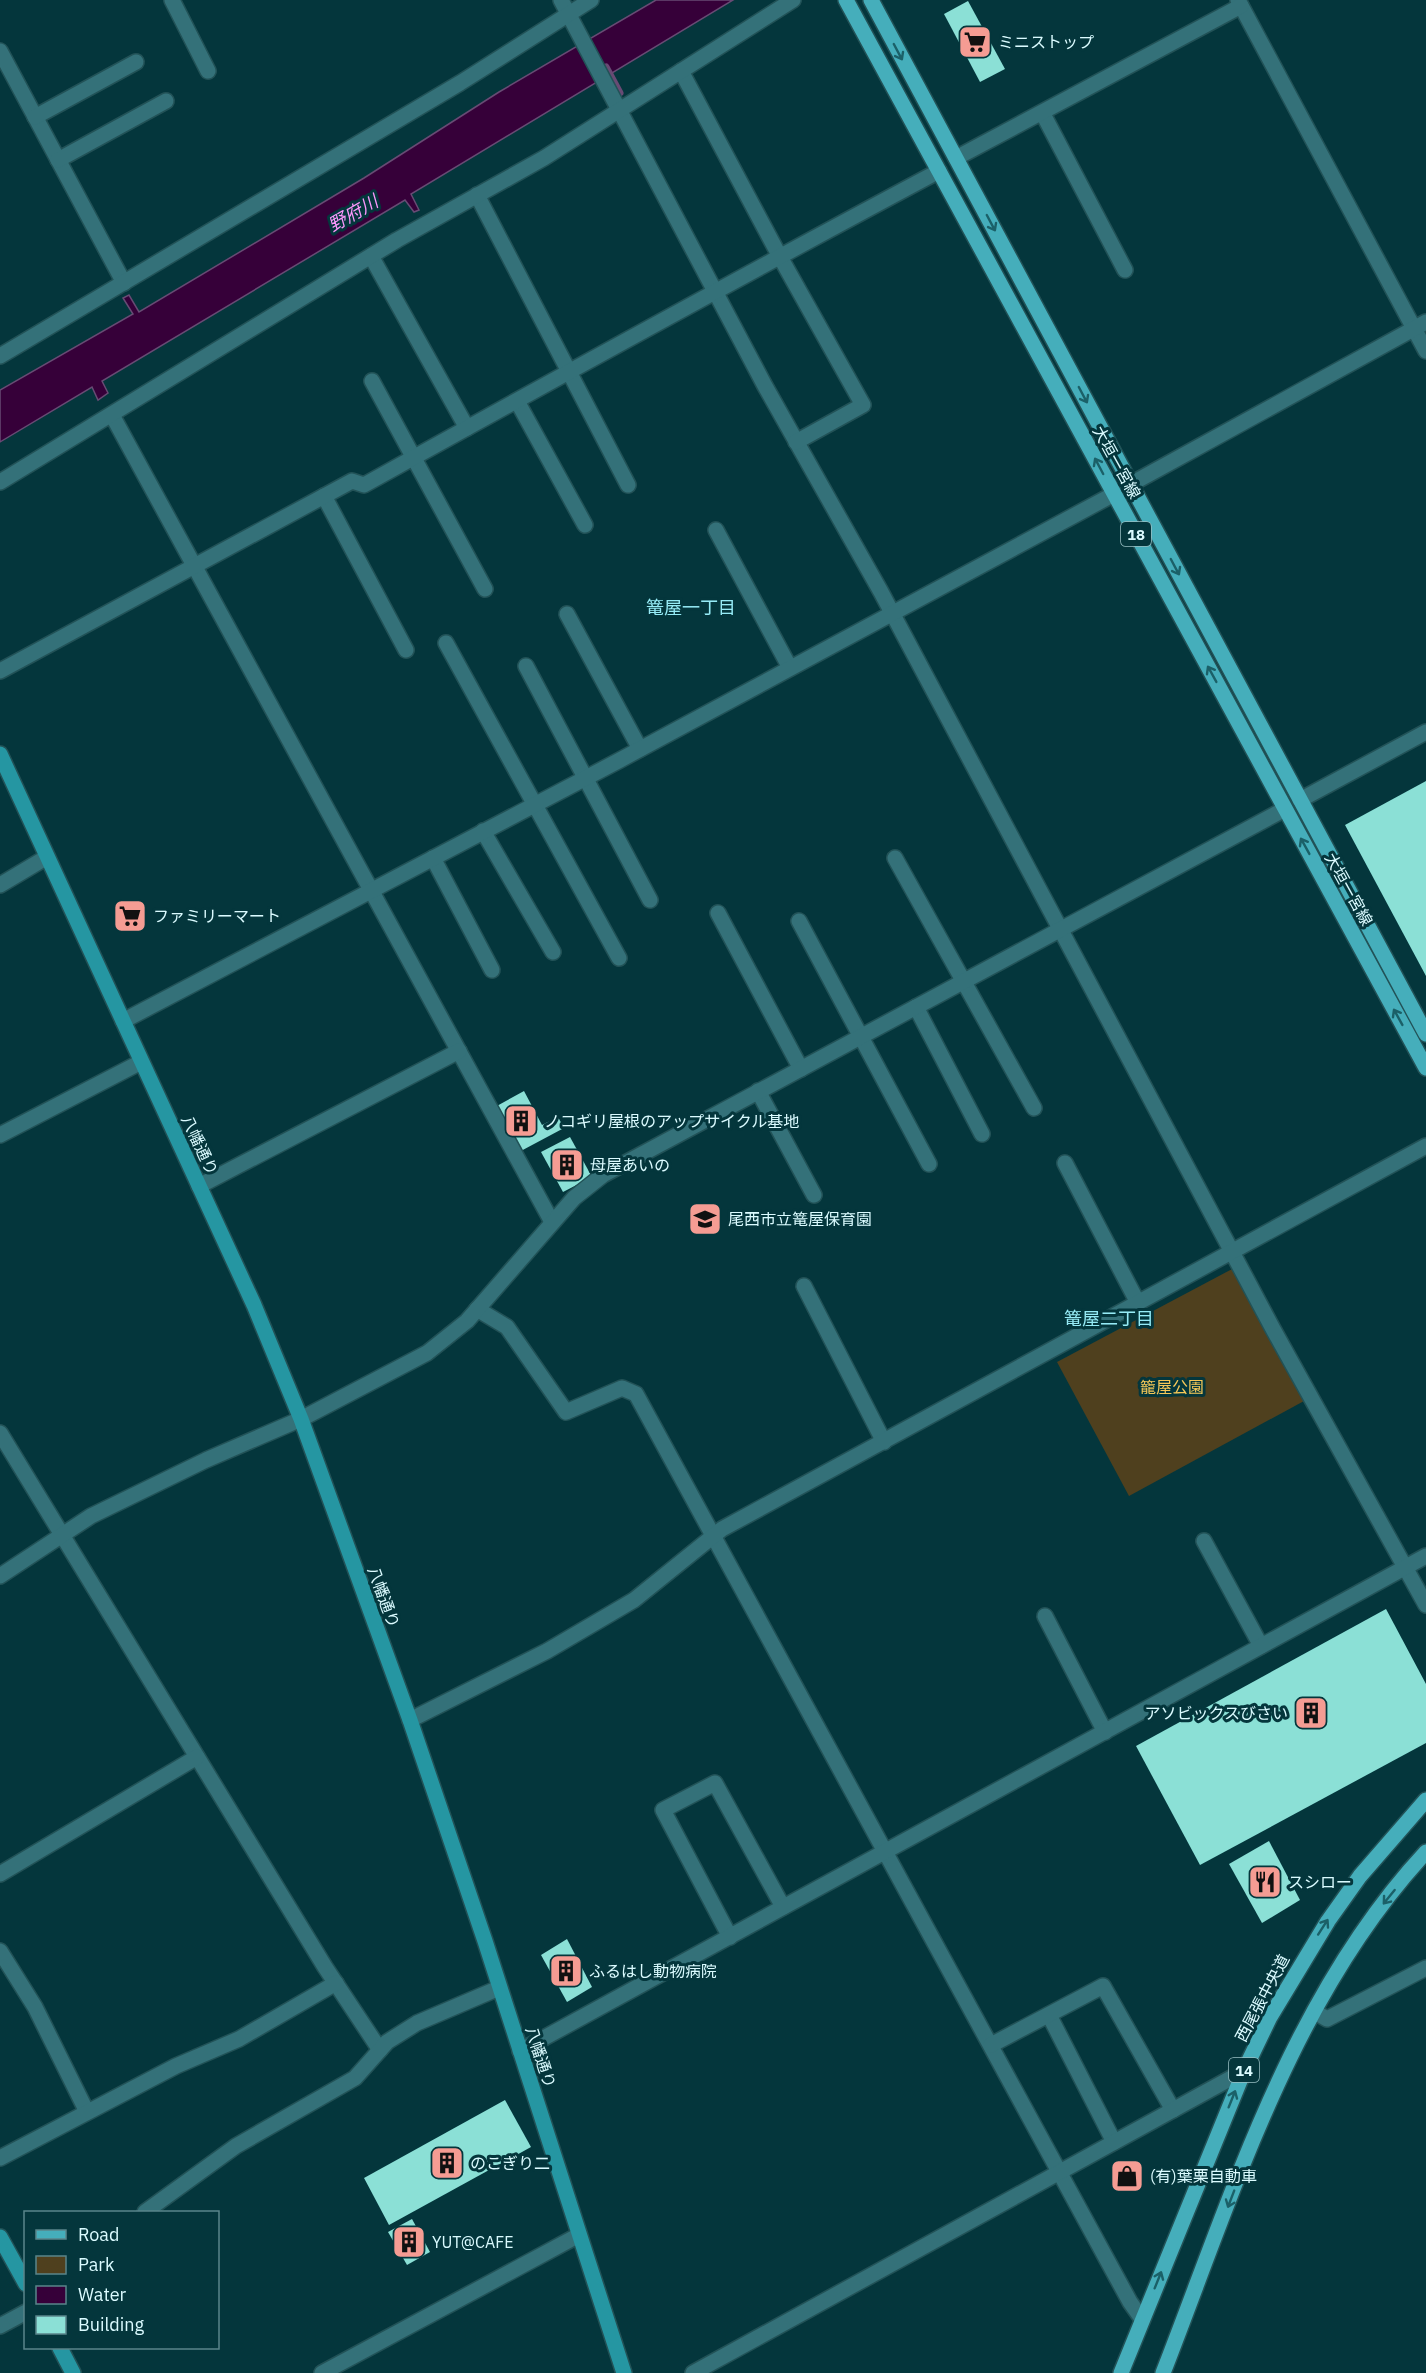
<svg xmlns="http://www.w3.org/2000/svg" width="1426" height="2373" viewBox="0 0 1426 2373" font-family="'IBM Plex Sans','Noto Sans JP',sans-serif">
  <rect width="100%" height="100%" fill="#04363c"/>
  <!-- green -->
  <path fill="#4f401e" d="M1234,1268L1304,1401L1129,1496L1057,1362Z"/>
  <!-- water -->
  <path fill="#360039" stroke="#684b74" stroke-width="1.5" d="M656,0H733L411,194L419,210L414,212L405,200L102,381L108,393L98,400L92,387L0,442V390L133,314L123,298L129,295L139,312L364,178L499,92Z"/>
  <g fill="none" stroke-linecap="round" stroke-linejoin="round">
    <!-- stream -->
    <path stroke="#684b74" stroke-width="7" d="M606,67L620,93"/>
  </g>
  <!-- building -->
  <g fill="#8be0d6">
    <path d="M968,1L1005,69L980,82L944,14Z"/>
    <path d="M1426,781V976L1345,825Z"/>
    <path d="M524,1091L542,1125L558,1117L564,1128L519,1152L495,1107Z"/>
    <path d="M570,1137L592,1177L563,1192L541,1152Z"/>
    <path d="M1386,1609L1426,1684V1743L1200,1865L1136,1746Z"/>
    <path d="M1269,1841L1300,1900L1262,1923L1229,1864Z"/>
    <path d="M567,1939L592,1987L567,2002L541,1955Z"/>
    <path d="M505,2100L531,2147L389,2225L364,2178Z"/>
    <path d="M412,2219L430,2252L407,2265L388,2232Z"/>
  </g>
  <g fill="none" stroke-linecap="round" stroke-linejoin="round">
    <!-- street casing -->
    <g stroke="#225257" stroke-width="18">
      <g id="street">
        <path d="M172,0L208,71"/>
        <path d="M561,0L765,386L881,592L1273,1329L1426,1605"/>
        <path d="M1238,0L1426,351"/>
        <path d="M0,51L124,283"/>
        <path d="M681,71L779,255L863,405L796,442"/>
        <path d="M1043,114L1125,270"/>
        <path d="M35,117L136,62"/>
        <path d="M956,158L1241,6"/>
        <path d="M58,160L166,101"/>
        <path d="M477,195L628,485"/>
        <path d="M371,256L467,428"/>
        <path d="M0,356L460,83L591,0"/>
        <path d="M372,381L485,589"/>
        <path d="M517,401L585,525"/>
        <path d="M112,415L552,1222"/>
        <path d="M0,482L397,240L544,158L793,0"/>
        <path d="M1131,484L1426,322"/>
        <path d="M324,496L406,650"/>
        <path d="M716,530L790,668"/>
        <path d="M567,614L640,749"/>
        <path d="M446,643L619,958"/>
        <path d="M526,666L650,900"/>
        <path d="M0,671L352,481L364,485C555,379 746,274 939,171"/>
        <path d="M1300,800L1426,732"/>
        <path d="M483,831L553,952"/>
        <path d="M433,858L492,970"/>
        <path d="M895,858L1034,1108"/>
        <path d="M0,885L47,857"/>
        <path d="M718,913L801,1069"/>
        <path d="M799,921L929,1164"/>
        <path d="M916,1007L982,1134"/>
        <path d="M123,1021L620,760L1114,494"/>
        <path d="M758,1091L814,1195"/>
        <path d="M0,1135L141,1062"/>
        <path d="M1065,1163L1138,1303"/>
        <path d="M199,1186L459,1051"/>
        <path d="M804,1286L884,1442"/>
        <path d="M477,1309L507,1327L566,1412L622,1388L636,1394L1130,2302L1142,2319"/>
        <path d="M0,1433L325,1967L380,2050"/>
        <path d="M1204,1541L1261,1646"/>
        <path d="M0,1576L91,1516L206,1460L301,1419L427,1353L467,1321L574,1198L603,1175L1285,809"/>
        <path d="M1045,1616L1105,1732"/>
        <path d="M410,1720L547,1651L634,1600L722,1529L1426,1146"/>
        <path d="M0,1874L197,1757"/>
        <path d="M730,1937L663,1810L715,1783L783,1907"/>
        <path d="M0,1951L35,2007L87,2112"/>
        <path d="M1315,2012L1327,2019L1426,1968"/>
        <path d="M1049,2015L1114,2142"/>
        <path d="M991,2045L1103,1986L1173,2110"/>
        <path d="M520,2051L1426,1556"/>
        <path d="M0,2158L176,2066L239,2039L336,1983"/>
        <path d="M145,2212L236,2146L355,2078L387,2042L417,2023L499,1988"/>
        <path d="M0,2326L26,2312"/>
        <path d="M322,2373L579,2235"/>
        <path d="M693,2373L1244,2071"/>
      </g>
    </g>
    <!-- secondary casing -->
    <g stroke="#225257" stroke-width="18">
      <g id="secondary">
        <path d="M0,754L254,1305L301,1419L410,1720L485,1941L624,2373"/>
        <path d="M0,2237L26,2284"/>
        <path d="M60,2348L73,2373"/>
      </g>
    </g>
    <!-- primary casing -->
    <g stroke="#225257" stroke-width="18">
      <g id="primary">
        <path d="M846,0L1426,1068"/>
        <path d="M871,0L1426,1034"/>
        <path d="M1121,2373L1244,2071L1270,2017L1328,1921L1360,1876L1426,1800"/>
        <path d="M1163,2373C1233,2194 1292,1996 1426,1852"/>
      </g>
    </g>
    <!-- street -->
    <use href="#street" stroke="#347179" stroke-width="15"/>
    <!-- secondary -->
    <use href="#secondary" stroke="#2596a2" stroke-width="15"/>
    <!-- primary -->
    <use href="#primary" stroke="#45aebb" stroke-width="15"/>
  </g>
  <!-- one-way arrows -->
  <defs><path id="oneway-shaft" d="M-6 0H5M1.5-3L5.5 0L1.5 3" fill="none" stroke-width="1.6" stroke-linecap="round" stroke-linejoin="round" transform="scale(1.5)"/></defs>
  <g stroke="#1b6068">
    <use href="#oneway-shaft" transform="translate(898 52) rotate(62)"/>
    <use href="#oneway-shaft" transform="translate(991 223) rotate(62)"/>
    <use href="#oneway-shaft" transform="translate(1083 395) rotate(62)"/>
    <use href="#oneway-shaft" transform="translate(1099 466) rotate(-118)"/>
    <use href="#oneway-shaft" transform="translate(1175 567) rotate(62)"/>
    <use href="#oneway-shaft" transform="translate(1212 674) rotate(-119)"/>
    <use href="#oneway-shaft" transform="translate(1305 846) rotate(-119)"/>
    <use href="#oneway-shaft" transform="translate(1398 1017) rotate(-119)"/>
    <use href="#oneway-shaft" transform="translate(1389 1897) rotate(129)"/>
    <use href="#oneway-shaft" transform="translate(1323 1927) rotate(-57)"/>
    <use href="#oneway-shaft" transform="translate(1232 2099) rotate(-68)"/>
    <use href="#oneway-shaft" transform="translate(1231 2199) rotate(111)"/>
    <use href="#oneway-shaft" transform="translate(1158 2280) rotate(-68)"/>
  </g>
  <!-- icons -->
  <defs>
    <g id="supermarket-square" transform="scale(1.725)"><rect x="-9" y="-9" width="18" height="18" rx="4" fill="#f59c93" stroke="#04363c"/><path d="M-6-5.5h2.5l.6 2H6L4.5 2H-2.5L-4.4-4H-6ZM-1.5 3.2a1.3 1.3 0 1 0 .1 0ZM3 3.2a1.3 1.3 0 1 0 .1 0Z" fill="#111"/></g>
    <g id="building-square" transform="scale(1.725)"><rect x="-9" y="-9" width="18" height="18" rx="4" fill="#f59c93" stroke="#04363c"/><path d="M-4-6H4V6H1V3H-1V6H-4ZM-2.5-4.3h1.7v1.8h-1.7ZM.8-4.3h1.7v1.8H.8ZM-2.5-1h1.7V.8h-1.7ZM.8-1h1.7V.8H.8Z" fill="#111"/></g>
    <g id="school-square" transform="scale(1.725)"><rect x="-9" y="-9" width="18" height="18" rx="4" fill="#f59c93" stroke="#04363c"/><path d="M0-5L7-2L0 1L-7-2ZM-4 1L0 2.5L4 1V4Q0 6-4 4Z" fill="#111"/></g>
    <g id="restaurant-square" transform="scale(1.725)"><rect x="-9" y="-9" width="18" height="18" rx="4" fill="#f59c93" stroke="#04363c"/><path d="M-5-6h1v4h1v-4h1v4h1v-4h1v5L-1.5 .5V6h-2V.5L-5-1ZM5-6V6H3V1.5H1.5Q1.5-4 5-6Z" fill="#111"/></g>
    <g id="shop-square" transform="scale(1.725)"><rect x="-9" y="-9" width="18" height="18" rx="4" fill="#f59c93" stroke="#04363c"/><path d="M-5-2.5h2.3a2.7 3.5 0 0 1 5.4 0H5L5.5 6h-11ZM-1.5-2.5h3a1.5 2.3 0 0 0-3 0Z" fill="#111"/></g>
  </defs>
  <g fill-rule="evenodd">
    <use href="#supermarket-square" x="975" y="42"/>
    <use href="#supermarket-square" x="130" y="916"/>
    <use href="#building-square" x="521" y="1121"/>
    <use href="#building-square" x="567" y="1165"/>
    <use href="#school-square" x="705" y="1219"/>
    <use href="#building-square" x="1311" y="1713"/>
    <use href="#restaurant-square" x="1265" y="1882"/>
    <use href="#building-square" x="566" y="1971"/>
    <use href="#building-square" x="447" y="2163"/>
    <use href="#shop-square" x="1127" y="2176"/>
    <use href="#building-square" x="409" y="2242"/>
  </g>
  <g text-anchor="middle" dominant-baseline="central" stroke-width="6" stroke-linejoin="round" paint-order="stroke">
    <!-- shield labels -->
    <g fill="#04363c" stroke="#9ac0c4" stroke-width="1.5">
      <rect x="1121" y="522" width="30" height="24" rx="4.5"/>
      <rect x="1229" y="2058" width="30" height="24" rx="4.5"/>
    </g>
    <g font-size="15" font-weight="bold" fill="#dbfbff">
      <text x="1136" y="534">18</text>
      <text x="1244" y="2070">14</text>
    </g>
    <!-- poi labels -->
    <g font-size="16" fill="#dbfbff" stroke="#04363c" text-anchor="start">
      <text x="998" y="42">ミニストップ</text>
      <text x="153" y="916">ファミリーマート</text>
      <text x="544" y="1121">ノコギリ屋根のアップサイクル基地</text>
      <text x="590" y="1165">母屋あいの</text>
      <text x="728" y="1219">尾西市立篭屋保育園</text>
      <text x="1288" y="1713" text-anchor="end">アソビックスびさい</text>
      <text x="1288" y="1882">スシロー</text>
      <text x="589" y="1971">ふるはし動物病院</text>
      <text x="470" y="2163">のこぎり二</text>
      <text x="1150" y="2176">(有)葉栗自動車</text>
      <text x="432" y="2242">YUT@CAFE</text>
    </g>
    <!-- street labels -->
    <g font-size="16" fill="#dbfbff" stroke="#04363c">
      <text transform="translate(1117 462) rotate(61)">大垣一宮線</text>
      <text transform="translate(1349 889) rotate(61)">大垣一宮線</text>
      <text transform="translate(200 1145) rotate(65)">八幡通り</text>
      <text transform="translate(384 1597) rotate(70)">八幡通り</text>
      <text transform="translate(1262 1998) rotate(-62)">西尾張中央道</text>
      <text transform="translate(541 2057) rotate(72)">八幡通り</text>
    </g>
    <!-- park labels -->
    <g font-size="16" fill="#f6c858" stroke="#04363c">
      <text x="1172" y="1387">籠屋公園</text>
    </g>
    <!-- water labels -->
    <g font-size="18" font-style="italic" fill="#fa97fc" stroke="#04363c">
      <text transform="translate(353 213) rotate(-30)">野府川</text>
    </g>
    <!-- neighbourhood labels -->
    <g font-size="18" fill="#96ebf6" stroke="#04363c">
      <text x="691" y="607">篭屋一丁目</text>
      <text x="1109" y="1318">篭屋二丁目</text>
    </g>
  </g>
  <!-- legend -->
  <rect x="24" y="2211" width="195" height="138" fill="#04363c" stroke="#5a858a" stroke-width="1.5"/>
  <rect x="36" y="2230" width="30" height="9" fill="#45aebb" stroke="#5a858a" stroke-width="1.5"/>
  <text x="78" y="2241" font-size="18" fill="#dbfbff">Road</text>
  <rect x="36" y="2256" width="30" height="18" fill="#4f401e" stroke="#5a858a" stroke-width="1.5"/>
  <text x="78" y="2271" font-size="18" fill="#dbfbff">Park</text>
  <rect x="36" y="2286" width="30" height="18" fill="#360039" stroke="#5a858a" stroke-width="1.5"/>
  <text x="78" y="2301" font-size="18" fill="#dbfbff">Water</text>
  <rect x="36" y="2316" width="30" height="18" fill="#8be0d6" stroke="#5a858a" stroke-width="1.5"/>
  <text x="78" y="2331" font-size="18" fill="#dbfbff">Building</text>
</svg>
